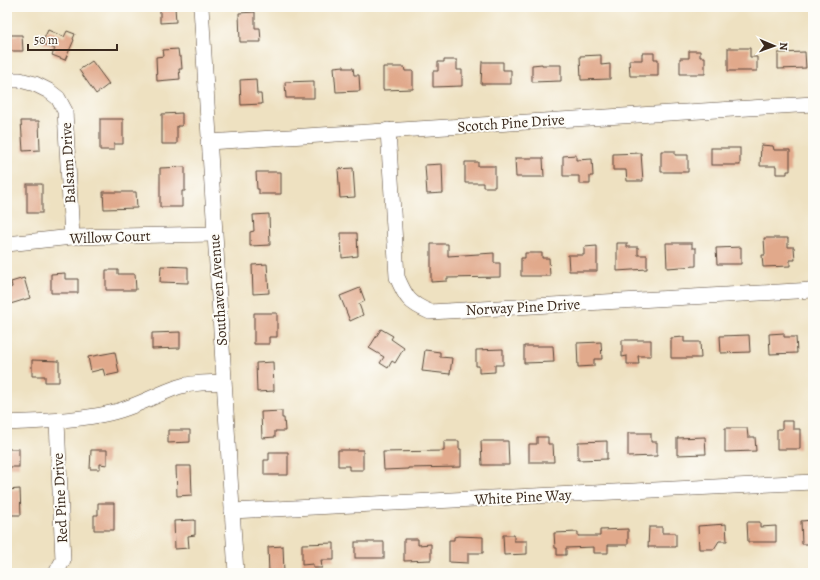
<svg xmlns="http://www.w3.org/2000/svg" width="820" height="580" viewBox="0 0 820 580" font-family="Alegreya,serif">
  <rect width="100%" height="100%" fill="#fdfcf7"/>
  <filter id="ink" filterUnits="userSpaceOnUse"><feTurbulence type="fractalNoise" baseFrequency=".025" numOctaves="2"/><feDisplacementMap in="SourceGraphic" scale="8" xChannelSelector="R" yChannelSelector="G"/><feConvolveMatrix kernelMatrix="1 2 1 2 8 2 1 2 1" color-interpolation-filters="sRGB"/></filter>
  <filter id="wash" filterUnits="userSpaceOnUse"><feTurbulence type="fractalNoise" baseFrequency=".012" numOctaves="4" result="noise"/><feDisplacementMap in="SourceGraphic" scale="16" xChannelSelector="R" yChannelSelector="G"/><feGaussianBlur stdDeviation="0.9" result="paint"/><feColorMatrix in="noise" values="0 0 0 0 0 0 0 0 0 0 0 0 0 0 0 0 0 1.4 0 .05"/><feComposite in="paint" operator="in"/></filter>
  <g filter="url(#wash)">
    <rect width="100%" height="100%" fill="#eee1c1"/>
    <g id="blocks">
      <!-- building -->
      <g fill="#e1a98b">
        <path d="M160,7H175L176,22L160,23Z"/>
        <path d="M255,12V28H260L261,42H240L239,13Z"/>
        <path d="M48,30L64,37L67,31L75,34L73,39L74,40L65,60L52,55L55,49L42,43Z"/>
        <path d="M7,35H22L23,51H7Z"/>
        <path d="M728,48H750V57H757V71H728Z"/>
        <path d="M178,49L179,57H181L182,69H179L180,79L157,81L156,57L164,56L163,50Z"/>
        <path d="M689,51H700V57H705V74H680V58H689Z"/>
        <path d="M805,52L806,68L778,69V53Z"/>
        <path d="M642,53H654V59H658V76H630L629,60H642Z"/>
        <path d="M601,55V65L610,64V79L581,80L580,56Z"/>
        <path d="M444,60H457V70H462V86L433,87V71H438V62H444Z"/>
        <path d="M92,61L109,84L96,94L79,70Z"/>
        <path d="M482,62H503V70H511V84H481Z"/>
        <path d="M542,64V65H561V81L532,82V65Z"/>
        <path d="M344,66V68H353L354,75H359L360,91L336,92L334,67Z"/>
        <path d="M383,67H404L405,71H413V89L383,90Z"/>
        <path d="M256,79L257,94H261L262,104L241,105L240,80Z"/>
        <path d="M314,81V98H286L285,82Z"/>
        <path d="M182,113V126H177V144H162V114Z"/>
        <path d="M100,119H123V144H114V150H100Z"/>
        <path d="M21,121H39L40,150L23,151Z"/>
        <path d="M761,145L773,146L774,150H790V171H787V174H776V166H760Z"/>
        <rect x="711" y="148" width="29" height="17"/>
        <path d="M661,151H675V155H688V172H661Z"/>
        <path d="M641,153L643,181H627L626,170H613V154Z"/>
        <path d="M576,155V160L592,159L593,176H590V184H579V176H563V156Z"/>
        <path d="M515,158H543L544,177H516Z"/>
        <path d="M465,162H478V166H495V187H483V183H465Z"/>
        <path d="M442,164L443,193L427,194L425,165Z"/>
        <path d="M185,167V191H182V207H160V168Z"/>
        <path d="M353,168L355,197L340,198L338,169Z"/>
        <path d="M256,172H281V194H259V189H257Z"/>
        <rect x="27" y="184" width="15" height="29"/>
        <path d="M103,192H136L137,208L104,209Z"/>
        <path d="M269,214L270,245L250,246V232L254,231L253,215Z"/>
        <path d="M341,233H357L358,256L342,258Z"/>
        <path d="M764,238H788V247H794L795,260H790V266L763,267L762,255H765Z"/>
        <path d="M617,243H627V247H638V255H647V269L617,271Z"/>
        <path d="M666,243H692V248H696V266L667,268Z"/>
        <path d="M431,244H448V256L494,253V263H500V277L447,278V281L431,282Z"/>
        <path d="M597,246V271H569L568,255H584V247Z"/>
        <path d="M741,247V264H717L716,248Z"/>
        <path d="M525,253H542V258H549L550,276H521V258H525Z"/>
        <path d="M267,264L269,293L253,294L252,265Z"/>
        <path d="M161,266L188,267V283L160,282Z"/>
        <path d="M106,270H118V274H135L136,290H106Z"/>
        <path d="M65,273V279H78V293H51V274Z"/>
        <path d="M24,278L30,298L7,305V289L12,287L11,282Z"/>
        <path d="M360,288L365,301L359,304L363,315L350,321L340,296Z"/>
        <path d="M254,313H277V337H269V344H254Z"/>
        <path d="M381,329L393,336L391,339L404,348L395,363L392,361L388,368L380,363L384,357L369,348Z"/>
        <path d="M180,332V348L152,349V333Z"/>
        <path d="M784,333V337H796L797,353L770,354L769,334Z"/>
        <path d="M749,335L750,352L721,353L720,336Z"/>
        <path d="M684,337V342H700L701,358H671V338Z"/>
        <path d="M622,340H651V356H638L639,364H627V356L622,357Z"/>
        <path d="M601,342L602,359H594V366L578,367L577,343Z"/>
        <path d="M524,346H553L554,362L524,363Z"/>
        <path d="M503,349V365H495V372L479,373V366H476V350Z"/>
        <path d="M425,350L440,352V357L452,358L450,374L422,371Z"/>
        <path d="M115,352L119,373L105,376L103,369L91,372L88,357Z"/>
        <path d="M32,360L59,361V382H45V376H32Z"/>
        <path d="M273,362L274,391L257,392L256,363Z"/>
        <path d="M282,411V418H284L285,431H275V437L262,438L261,412Z"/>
        <path d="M782,421H793V429H800V449H777V429H782Z"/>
        <path d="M725,428H747L748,437H755L756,451L725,452Z"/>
        <path d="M168,430H190V442L168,443Z"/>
        <path d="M628,433H651V442H657V456L628,457Z"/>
        <path d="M537,437H548V444H553L554,462H529V444H537Z"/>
        <path d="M705,437L706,454L677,455V438Z"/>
        <path d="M444,441H459V449H461V467L408,468V469L384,470L383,452L444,451Z"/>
        <path d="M481,441H508L509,465H482Z"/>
        <path d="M607,441V459L578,460V442Z"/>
        <rect x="7" y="449" width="12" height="18"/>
        <path d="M91,450H107V465L100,464V469H90Z"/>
        <path d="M338,450H363V470H349V466H338Z"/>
        <path d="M269,452H288V475H264V460H269Z"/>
        <path d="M176,466H191L192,495L177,496Z"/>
        <path d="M20,489L21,515H7V490Z"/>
        <path d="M98,503H114V530H94V515H98Z"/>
        <path d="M195,520V535L188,536L189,548L175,549L174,521Z"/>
        <path d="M813,520L812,544H802L801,521Z"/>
        <path d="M747,522H760V527L776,526V542H748Z"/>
        <path d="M726,524L727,541H719L714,549H699L698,526Z"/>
        <path d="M649,527H662V533H676V547H648Z"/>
        <path d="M628,529V545H608V553H594V547L566,548V555H557V548H555L554,533L578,532V536H600V530Z"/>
        <path d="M503,535H514V541H527V554L504,555Z"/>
        <path d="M458,536L483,537V553H468V563L449,562V540H454V537Z"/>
        <path d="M404,539H418V545L431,544V560L404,561Z"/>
        <rect x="355" y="542" width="29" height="16"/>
        <path d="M334,543V560H321L322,568H313V564L302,565V544Z"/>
        <path d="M283,546L284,573H269L268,547Z"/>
      </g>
    </g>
  </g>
  <g filter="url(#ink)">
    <use href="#blocks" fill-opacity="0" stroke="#564536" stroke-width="1"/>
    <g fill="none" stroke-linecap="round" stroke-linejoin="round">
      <!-- minor casing -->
      <g stroke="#564536" stroke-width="16">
        <g id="minor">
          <path d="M201,7L236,573"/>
          <path d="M7,80H20L35,84L49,91L58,98L65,111L72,237"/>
          <path d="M388,130L397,277C406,298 409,303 430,312L813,290"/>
          <path d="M208,142L813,104"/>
          <path d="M7,244L72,237L214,234"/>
          <path d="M7,423C41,421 76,421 110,413C134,408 155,395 178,387C193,382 208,383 223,382"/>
          <path d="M232,511L813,482"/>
          <path d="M56,573L63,560L57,421"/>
        </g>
      </g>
      <!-- minor -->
      <use href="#minor" stroke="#fff" stroke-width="15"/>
    </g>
  </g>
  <g text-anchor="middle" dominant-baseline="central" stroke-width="4" stroke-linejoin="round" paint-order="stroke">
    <!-- street labels -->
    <g font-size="15" fill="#3b2a1e" stroke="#fdfcf7">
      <text transform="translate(511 123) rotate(-4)">Scotch Pine Drive</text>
      <text transform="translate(68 163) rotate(-93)">Balsam Drive</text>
      <text transform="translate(110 237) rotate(-2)">Willow Court</text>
      <text transform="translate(218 290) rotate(-94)">Southaven Avenue</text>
      <text transform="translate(523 307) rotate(-3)">Norway Pine Drive</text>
      <text transform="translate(523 497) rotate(-3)">White Pine Way</text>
      <text transform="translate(60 498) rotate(-93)">Red Pine Drive</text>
    </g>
  </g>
  <!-- margin -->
  <rect width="820" height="580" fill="none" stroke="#fdfcf7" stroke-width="24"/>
  <!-- north arrow -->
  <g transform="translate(774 46) rotate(92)" stroke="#fdfcf7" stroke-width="3" paint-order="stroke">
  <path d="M0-3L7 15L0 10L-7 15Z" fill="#3b2a1e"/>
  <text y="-6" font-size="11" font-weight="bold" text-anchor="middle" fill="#3b2a1e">N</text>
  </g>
  <!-- scale -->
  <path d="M28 44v6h89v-6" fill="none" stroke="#3b2a1e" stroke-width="2"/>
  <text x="34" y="44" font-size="12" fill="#3b2a1e" stroke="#fdfcf7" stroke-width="3" paint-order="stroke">50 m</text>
</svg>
